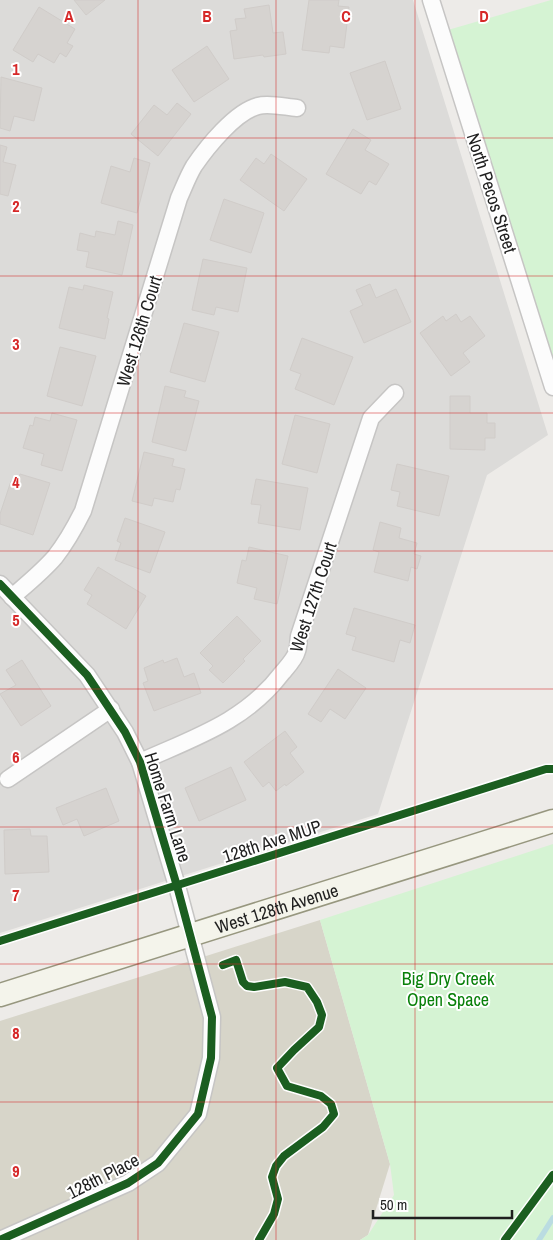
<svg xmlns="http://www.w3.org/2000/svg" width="553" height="1240" viewBox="0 0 553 1240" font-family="'Archivo Narrow',sans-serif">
  <rect width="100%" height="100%" fill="#edebe8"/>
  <!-- residential -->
  <path fill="#dcdbd9" d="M0,0H413L548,435L487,475L378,814L0,933Z"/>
  <!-- construction -->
  <path fill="#d7d5c9" d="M320,920L390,1164L368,1235L360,1240H0V1021Z"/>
  <!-- park -->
  <g fill="#d5f3d3">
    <path d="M551,0H553V380L441,32Z"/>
    <path d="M553,844V1240H360L368,1235L394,1195L390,1164L320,920Z"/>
  </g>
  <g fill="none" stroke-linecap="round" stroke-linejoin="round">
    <!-- stream -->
    <path stroke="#badce1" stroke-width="5.5" d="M539,1240L553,1218"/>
  </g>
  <!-- building -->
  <g fill="#d6d3d0" stroke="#d0ccc9">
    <path d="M74,0H105L86,15Z"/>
    <path d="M309,0H339L338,6L349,7L344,48L330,46L329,53L302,50Z"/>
    <path d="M269,5L273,33L283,32L286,54L264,57L263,55L234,59L230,31L237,30L235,19L246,18L244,9Z"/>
    <path d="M39,7L75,29L67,43L73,46L66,57L60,53L54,63L38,54L33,62L13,50Z"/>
    <path d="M207,46L229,79L194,102L172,70Z"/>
    <path d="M385,61L401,109L367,120L350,73Z"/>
    <path d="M1,77L42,88L34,121L14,116L10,131L0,128Z"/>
    <path d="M177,103L191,114L158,156L131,134L154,105L167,115Z"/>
    <path d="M353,129L371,140L365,150L389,164L376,185L369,181L361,194L326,174Z"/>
    <path d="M0,145L7,147L3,162L16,165L8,196L0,194Z"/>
    <path d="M271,154L307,179L284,211L240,180L256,158L264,164Z"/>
    <path d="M134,158L150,163L137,213L101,203L111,166L130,172Z"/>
    <path d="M224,199L264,213L251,253L210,240Z"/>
    <path d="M118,221L133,225L122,275L86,267L89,252L77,250L80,233L95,237L96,231L115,235Z"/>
    <path d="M203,259L247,268L238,312L216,307L214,315L192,310Z"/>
    <path d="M370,284L376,298L396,289L411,322L364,343L350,311L363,305L356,290Z"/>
    <path d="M84,285L113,292L107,318L109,319L105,339L59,328L69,287L83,290Z"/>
    <path d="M456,314L461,322L470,316L485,336L463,353L470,362L451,376L420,333L443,316L446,321Z"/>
    <path d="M184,323L219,332L205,382L170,372Z"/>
    <path d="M302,338L353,357L334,405L295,389L301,374L290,370Z"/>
    <path d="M60,347L96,356L82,406L47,396Z"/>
    <path d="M165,386L186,391L184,397L199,401L186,451L152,442Z"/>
    <path d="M450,396H470V413H487V423H495V438H485V450L450,449Z"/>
    <path d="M52,413L77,420L62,471L41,465L44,454L23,448L30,425L33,426L35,417L50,421Z"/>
    <path d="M295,415L330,424L317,473L282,464Z"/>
    <path d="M144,452L174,459L172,466L185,469L180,490L176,489L173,502L154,498L152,506L132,501Z"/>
    <path d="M397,464L449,476L439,516L397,506L400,492L391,490Z"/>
    <path d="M20,474L50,483L33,535L0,524V514L11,481L17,483Z"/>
    <path d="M256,479L308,488L300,530L258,523L261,505L251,504Z"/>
    <path d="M125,518L165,532L150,573L115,560L121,543L117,541Z"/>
    <path d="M380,522L401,528L399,538L417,543L414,554L421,556L417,569L411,567L408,581L374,572L379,552L373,550Z"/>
    <path d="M249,547L288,556L277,604L254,599L257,588L237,583L242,560L246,561Z"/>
    <path d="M98,567L146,596L126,629L87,604L92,595L84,590Z"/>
    <path d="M354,608L415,625L410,643L400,640L394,662L352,650L356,637L346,634Z"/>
    <path d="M237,616L261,641L243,659L245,661L223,683L209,670L213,666L200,653Z"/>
    <path d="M177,658L184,677L194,673L201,693L154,711L143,683L148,681L144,668L163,660L164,663Z"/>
    <path d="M22,660L51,706L21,726L0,694L16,685L6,670Z"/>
    <path d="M338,669L366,688L345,719L330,709L321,722L308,714Z"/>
    <path d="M285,731L297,747L290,753L304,772L286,786L285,784L276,791L269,782L263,787L244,762Z"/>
    <path d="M231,767L246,800L199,821L185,788Z"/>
    <path d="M106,788L119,821L84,836L77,819L63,825L56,808Z"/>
    <path d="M30,829L31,836H47L49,872L5,874L4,830Z"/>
  </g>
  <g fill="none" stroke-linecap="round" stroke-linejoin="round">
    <!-- minor casing -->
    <g stroke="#c6c5c4" stroke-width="19">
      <g id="minor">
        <path d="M431,0L553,387"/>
        <path d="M0,584L87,675L125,732L140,762L177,886L212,1017L211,1058L198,1114L158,1163L128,1183L0,1240"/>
        <path d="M12,597C27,584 42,572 55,557C66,543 75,527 83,511L179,198C184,187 188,176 194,166C207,147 235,112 258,106C269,103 285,107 297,108"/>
        <path d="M140,762C193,738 245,722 282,673C287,667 295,659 297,651C299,646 298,641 299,636L371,418L395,393"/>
        <path d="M8,779L111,709"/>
      </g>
    </g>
    <!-- secondary casing -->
    <g stroke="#97977f" stroke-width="25">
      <g id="secondary">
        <path id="s1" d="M0,995L553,821"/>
      </g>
    </g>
    <!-- minor -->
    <use href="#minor" stroke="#fcfcfc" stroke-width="16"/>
    <!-- secondary -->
    <use href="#secondary" stroke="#f4f4eb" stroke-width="22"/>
    <!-- cycleway casing -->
    <g stroke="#fff" stroke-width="11">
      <g id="cycleway">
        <path d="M0,584L87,675L125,732L140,762L177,886L212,1017L211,1058L198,1114L158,1163L128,1183L0,1240"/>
        <path d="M0,941L546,769H553"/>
        <path d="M223,965L236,960L243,982L247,986L254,987L285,982L307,987L317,1002L322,1015L319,1027L294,1050L277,1068L287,1086L321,1096L331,1104L334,1114L323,1127L284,1156L276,1166L272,1177L278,1199L274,1214L259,1240"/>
        <path d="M505,1240L553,1175"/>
      </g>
    </g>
    <!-- cycleway -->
    <use href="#cycleway" stroke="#1b5e20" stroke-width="8"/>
  </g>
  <!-- grid -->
  <path fill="none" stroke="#d62828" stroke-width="1" stroke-opacity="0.55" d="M138,0V1240M276,0V1240M415,0V1240M0,138H553M0,276H553M0,413H553M0,551H553M0,689H553M0,827H553M0,964H553M0,1102H553"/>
  <g text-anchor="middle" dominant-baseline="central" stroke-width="4" stroke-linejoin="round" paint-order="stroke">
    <!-- street labels -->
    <g font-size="18" fill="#1f1f1f" stroke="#fff">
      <text transform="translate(492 193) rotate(72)">North Pecos Street</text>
      <text transform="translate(139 331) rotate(-73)">West 126th Court</text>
      <text transform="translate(313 597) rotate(-72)">West 127th Court</text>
      <text transform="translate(168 807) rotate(72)">Home Farm Lane</text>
      <text transform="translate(272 841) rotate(-18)">128th Ave MUP</text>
      <text stroke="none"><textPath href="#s1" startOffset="290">West 128th Avenue</textPath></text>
      <text transform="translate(103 1176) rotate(-27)">128th Place</text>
    </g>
    <!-- park labels -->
    <g font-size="18" fill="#09800a" stroke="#fff">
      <text x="448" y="978">Big Dry Creek<tspan x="448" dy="21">Open Space</tspan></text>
    </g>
  </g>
  <g font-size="16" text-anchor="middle" font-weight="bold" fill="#d62828" stroke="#fff" stroke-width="4" stroke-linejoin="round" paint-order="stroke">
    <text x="69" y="22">A</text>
    <text x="207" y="22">B</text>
    <text x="346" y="22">C</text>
    <text x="484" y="22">D</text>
    <text x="16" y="75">1</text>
    <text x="16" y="212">2</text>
    <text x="16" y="350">3</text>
    <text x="16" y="488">4</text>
    <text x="16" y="626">5</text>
    <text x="16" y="763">6</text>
    <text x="16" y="901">7</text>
    <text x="16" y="1039">8</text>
    <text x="16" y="1177">9</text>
  </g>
  <!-- scale -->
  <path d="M373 1210v8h139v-8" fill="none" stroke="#1f1f1f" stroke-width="2.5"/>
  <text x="380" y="1210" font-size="15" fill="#1f1f1f" stroke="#ffffff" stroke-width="4" paint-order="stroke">50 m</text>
</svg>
